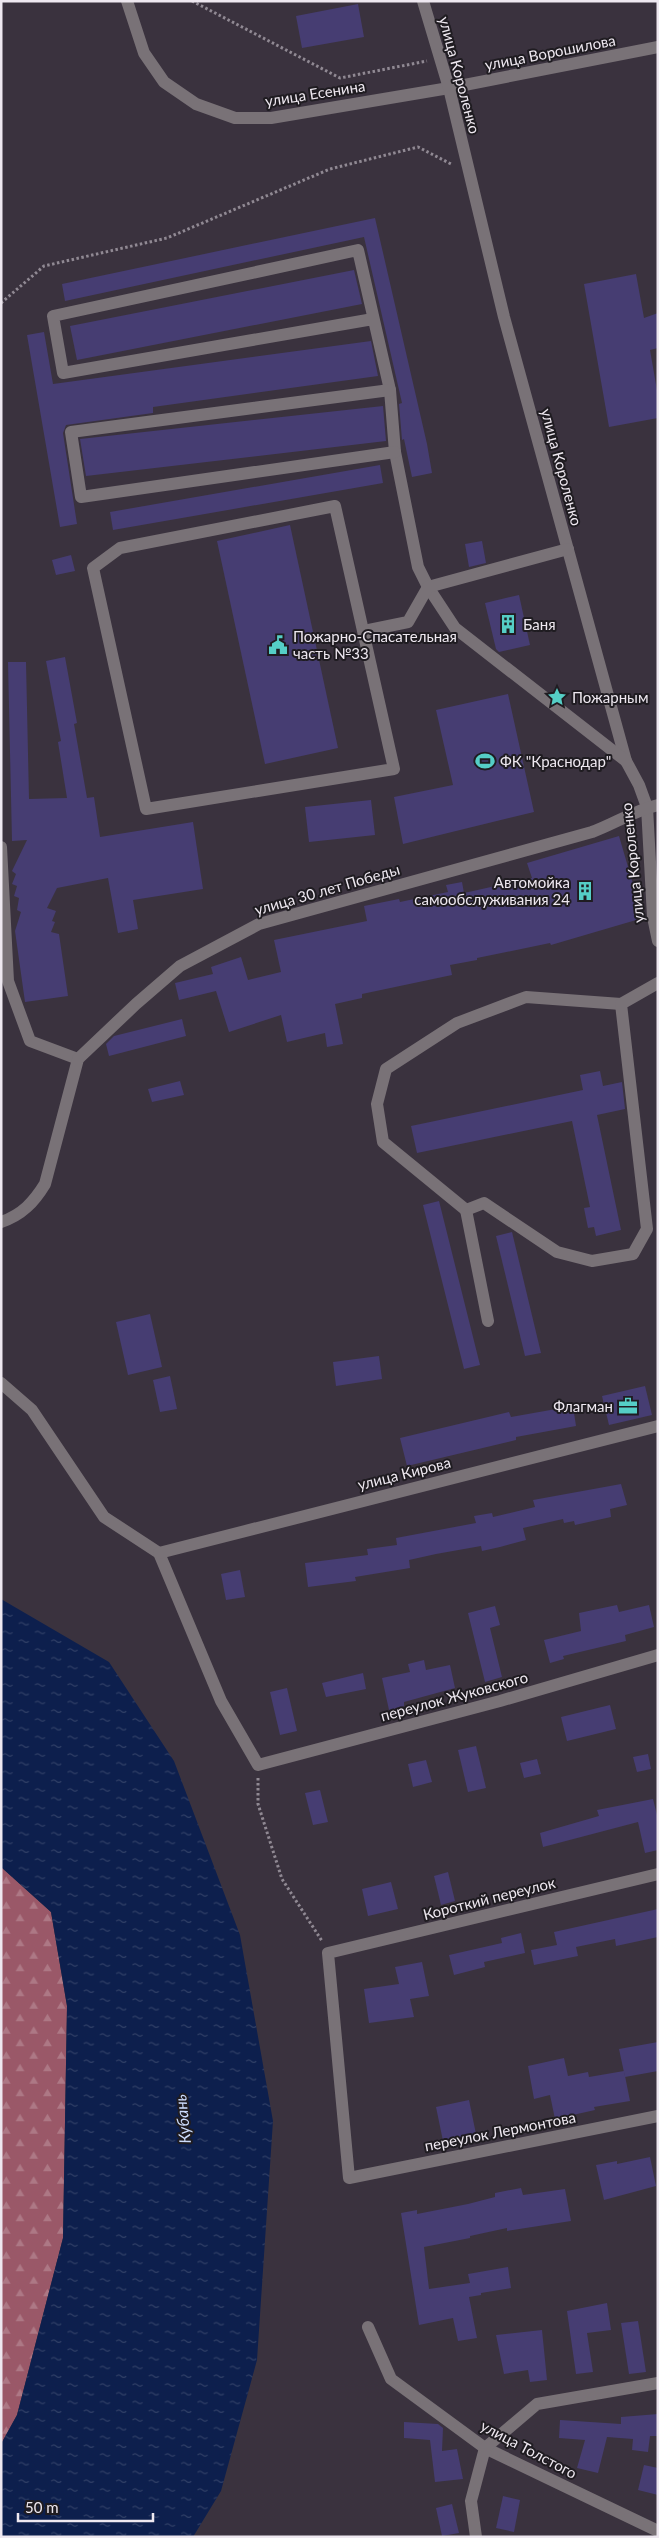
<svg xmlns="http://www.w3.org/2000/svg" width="659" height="2538" viewBox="0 0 659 2538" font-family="Lato,sans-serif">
  <defs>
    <pattern id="forest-firs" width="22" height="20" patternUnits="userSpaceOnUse" patternTransform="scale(1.25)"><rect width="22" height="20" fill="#9a5868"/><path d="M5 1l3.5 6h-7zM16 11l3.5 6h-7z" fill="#ad7885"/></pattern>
    <pattern id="water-ripples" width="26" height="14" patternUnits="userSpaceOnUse" patternTransform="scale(1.25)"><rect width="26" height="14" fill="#0d1f4d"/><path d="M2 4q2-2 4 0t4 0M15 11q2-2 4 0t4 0" fill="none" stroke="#314067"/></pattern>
  </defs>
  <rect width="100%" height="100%" fill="#3a323e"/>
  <!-- forest -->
  <path fill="url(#forest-firs)" d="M1,1867L51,1912L67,2006L63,2238L17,2415L1,2444Z"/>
  <!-- water -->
  <path fill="url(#water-ripples)" d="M1,1599L109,1662L174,1761L240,1935L273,2121L257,2360L221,2491L193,2537H1V2444L17,2415L63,2238L67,2006L51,1912L1,1867Z"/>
  <!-- building -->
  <g fill="#463d72">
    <path d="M358,4L364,37L302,48L296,16Z"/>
    <path d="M375,218L427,444L432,473L412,477L404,439L402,440L399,404L402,403L364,237L65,301L62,284Z"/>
    <path d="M354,270L362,304L77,360L70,326Z"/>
    <path d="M636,274L644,318L658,313V348L650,350L658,396V418L609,427L584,284Z"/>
    <path d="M44,332L53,384L371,341L378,376L153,407V413L66,425L63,433L77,524L60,527L27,335Z"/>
    <path d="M383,406L386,441L86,476L80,439Z"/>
    <path d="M380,465L383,483L113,530L110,512Z"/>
    <path d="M290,525L338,748L265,764L217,541Z"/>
    <path d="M482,541L486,563L469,567L465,544Z"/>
    <path d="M71,555L75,571L56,575L52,560Z"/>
    <path d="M519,595L530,645L499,652L496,649L485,603Z"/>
    <path d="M65,657L77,723L74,724L87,798L94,797L100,837L193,822L203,889L133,900L138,929L118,933L108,878L57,888L47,908L56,911L52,921L55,922L51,932L59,934L68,996L25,1002L15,931L21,912L17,910L19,898L14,896L17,886L12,884L16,874L12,871L27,840L12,841L8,662H26L29,799L67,798L58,742L61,741L46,661Z"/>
    <path d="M508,694L534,812L403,844L394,797L453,785L436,710Z"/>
    <path d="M371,800L375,835L309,842L305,807Z"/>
    <path d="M619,836L643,918L551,945L550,943L477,958V960L450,965L452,975L362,994V998L335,1004L343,1044L327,1047L325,1033L287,1042L281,1015L229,1032L216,991L179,1000L175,983L213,974L211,967L241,957L248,980L281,972L274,940L367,921L364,906L399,899L400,902L448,892L446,885L462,882L464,893L532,878L527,863Z"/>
    <path d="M182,1019L186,1036L109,1056L106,1044L114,1036Z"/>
    <path d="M600,1071L603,1086L622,1082L625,1109L597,1115L621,1230L596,1236L594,1227L588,1228L584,1208L590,1207L572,1121L417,1153L411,1126L583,1090L580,1075Z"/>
    <path d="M180,1081L184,1095L152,1102L148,1089Z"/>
    <path d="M439,1201L480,1365L464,1369L423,1205Z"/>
    <path d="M512,1232L541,1353L525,1356L496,1236Z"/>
    <path d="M150,1314L162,1367L128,1375L116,1322Z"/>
    <path d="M379,1356L382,1379L336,1386L333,1362Z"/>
    <path d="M170,1376L177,1409L160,1412L153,1380Z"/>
    <path d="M645,1386L652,1415L609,1425L602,1396Z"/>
    <path d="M573,1406L576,1426L516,1437V1440L407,1466L400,1438L509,1412L511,1417Z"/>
    <path d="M621,1484L627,1505L610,1509L611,1517L575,1525L574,1521L564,1523L563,1519L523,1528L526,1540L500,1547L482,1551L481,1546L436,1554L409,1560L410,1568L355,1577L356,1581L308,1587L305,1563L368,1555L367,1549L397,1545L396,1538L476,1523L474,1516L492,1513L493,1517L535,1507L533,1500Z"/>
    <path d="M240,1570L245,1597L226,1600L221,1574Z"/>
    <path d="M617,1605L619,1612L649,1605L654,1627L625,1635L626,1641L563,1656L564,1659L550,1663L544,1640L581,1631L579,1613Z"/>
    <path d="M495,1606L500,1625L490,1628L502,1677L485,1682L468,1613Z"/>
    <path d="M424,1660L426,1670L450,1665L455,1688L404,1702V1706L389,1710L382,1678L410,1672L408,1664Z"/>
    <path d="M363,1673L366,1689L326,1697L322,1683Z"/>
    <path d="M287,1688L297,1731L280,1735L270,1692Z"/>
    <path d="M610,1705L616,1729L567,1741L561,1717Z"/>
    <path d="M476,1746L486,1788L468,1792L458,1750Z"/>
    <path d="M648,1754L651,1769L637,1772L633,1757Z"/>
    <path d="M537,1759L541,1774L524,1778L520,1763Z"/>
    <path d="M426,1760L432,1782L413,1787L408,1764Z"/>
    <path d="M320,1790L328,1822L313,1825L305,1793Z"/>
    <path d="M653,1799L658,1819V1850L645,1853L638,1822L543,1847L540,1833L599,1816L597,1810Z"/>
    <path d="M448,1872L455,1901L441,1905L434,1876Z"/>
    <path d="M391,1882L398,1909L368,1916L362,1889Z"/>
    <path d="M658,1909V1937L616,1946L615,1939L576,1947L578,1956L534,1965L531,1950L557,1945L554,1932Z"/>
    <path d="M521,1933L525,1953L484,1962L485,1967L454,1975L449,1955L502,1943L501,1938Z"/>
    <path d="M422,1962L429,1996L410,1999L414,2017L369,2023L364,1989L399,1984L395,1967Z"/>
    <path d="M658,2042V2071L625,2077L619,2049Z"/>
    <path d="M564,2058L568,2076L588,2072L589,2077L624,2071L630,2101L594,2107L595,2110L555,2119L550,2095L534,2099L528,2066Z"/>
    <path d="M469,2100L476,2134L443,2141L436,2107Z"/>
    <path d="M650,2157L656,2186L604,2200L596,2165L617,2161V2164Z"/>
    <path d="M521,2188L523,2195L565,2189L571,2221L507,2231V2228L470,2236V2238L424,2247L429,2289L470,2283L468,2274L508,2267L511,2288L481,2293V2295L469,2297L477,2338L458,2341L453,2318L419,2325L401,2213L417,2210V2214L468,2204L495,2197V2193Z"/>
    <path d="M607,2303L611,2330L587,2333L593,2372L576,2374L567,2311Z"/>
    <path d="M638,2321L646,2372L629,2374L621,2323Z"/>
    <path d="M542,2330L547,2380L530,2382L528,2370L504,2374L496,2335Z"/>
    <path d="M658,2414V2436H650L648,2452L632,2450L633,2439L607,2437L598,2473L577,2468L585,2440L559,2438L560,2420L621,2424V2417Z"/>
    <path d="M404,2422L438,2424L443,2428L442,2451L457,2449L463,2479L435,2482L430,2440L404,2438Z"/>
    <path d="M644,2465L658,2468V2495L638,2490Z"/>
    <path d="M503,2496L520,2500L514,2532L496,2528Z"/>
    <path d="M452,2504L459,2533L442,2536L436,2508Z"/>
  </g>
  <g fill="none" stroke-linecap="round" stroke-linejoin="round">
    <!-- path -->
    <g stroke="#908993" stroke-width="3" stroke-dasharray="2.5 2.5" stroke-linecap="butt">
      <path d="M192,1L340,78L427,61"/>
      <path d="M1,303L44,266L167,238L330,169L418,147L453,165"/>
      <path d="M258,1778V1804L282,1879L322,1941"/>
    </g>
    <!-- minor -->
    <g stroke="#797277" stroke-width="12">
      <path d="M127,1L144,53L164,82L196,104L235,118H271L449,88L658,47"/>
      <path d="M423,1L449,88L504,317L626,761L639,785L647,807L653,917L658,941"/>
      <path d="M373,319L63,373L53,316L358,250L390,390L395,452L418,567L428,587L455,628L626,761"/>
      <path d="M390,390L71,432L81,497L395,452"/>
      <path d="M335,506L394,769L146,809L93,568L120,548Z"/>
      <path d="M364,631L408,622L428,587L568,549"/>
      <path d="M1,847L8,981L30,1041L78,1059"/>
      <path d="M466,1210L383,1142L377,1104L386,1069L457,1023L526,997L621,1004"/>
      <path d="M1,1222C22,1215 34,1202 45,1184L78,1059L136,1004L180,966L259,924L592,832C614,824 635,810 658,805"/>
      <path d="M488,1321L466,1210L484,1203L557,1252L592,1261L633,1254L647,1229L621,1004L658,983"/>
      <path d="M1,1383L32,1410L104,1517L159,1553L221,1701L258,1765L500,1701L658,1655"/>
      <path d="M159,1553L658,1426"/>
      <path d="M658,1874L328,1953L349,2178L658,2116"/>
      <path d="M368,2327L391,2379L485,2448L658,2531"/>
      <path d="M476,2537L471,2501L485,2448L537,2404L658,2383"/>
    </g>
  </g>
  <!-- icons -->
  <defs>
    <g id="building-bare" transform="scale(1.5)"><path d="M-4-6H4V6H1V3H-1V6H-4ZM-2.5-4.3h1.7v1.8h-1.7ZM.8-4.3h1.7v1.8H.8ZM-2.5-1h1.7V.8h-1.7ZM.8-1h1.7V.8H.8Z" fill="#55cec6" stroke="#1f1c21" stroke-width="2.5" paint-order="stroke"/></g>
    <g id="civic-bare" transform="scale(1.5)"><path d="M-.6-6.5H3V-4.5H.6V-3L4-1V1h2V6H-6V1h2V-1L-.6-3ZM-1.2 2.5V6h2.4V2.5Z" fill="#55cec6" stroke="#1f1c21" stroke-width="2.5" paint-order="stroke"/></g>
    <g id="sight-bare" transform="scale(1.5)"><path d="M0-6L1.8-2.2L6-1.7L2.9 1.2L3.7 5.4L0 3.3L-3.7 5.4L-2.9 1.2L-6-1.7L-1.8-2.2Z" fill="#55cec6" stroke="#1f1c21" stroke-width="2.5" paint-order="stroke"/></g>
    <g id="stadium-bare" transform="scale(1.5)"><path d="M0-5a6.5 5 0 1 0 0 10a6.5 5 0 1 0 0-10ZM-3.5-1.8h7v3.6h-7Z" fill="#55cec6" stroke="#1f1c21" stroke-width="2.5" paint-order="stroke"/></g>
    <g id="office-bare" transform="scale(1.5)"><path d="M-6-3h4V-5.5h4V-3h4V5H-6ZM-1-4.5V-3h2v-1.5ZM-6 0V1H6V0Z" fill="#55cec6" stroke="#1f1c21" stroke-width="2.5" paint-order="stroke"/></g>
  </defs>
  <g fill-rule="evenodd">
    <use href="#building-bare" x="508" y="624"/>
    <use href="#civic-bare" x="278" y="645"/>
    <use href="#sight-bare" x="557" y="697"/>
    <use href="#stadium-bare" x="485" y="761"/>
    <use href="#building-bare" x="585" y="891"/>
    <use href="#office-bare" x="628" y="1406"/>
  </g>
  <g text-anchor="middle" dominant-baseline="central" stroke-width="4" stroke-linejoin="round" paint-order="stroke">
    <!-- street labels -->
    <g font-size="15" fill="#eee8f0" stroke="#1f1c21">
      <text transform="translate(550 52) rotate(-11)">улица Ворошилова</text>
      <text transform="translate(460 75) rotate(75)">улица Короленко</text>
      <text transform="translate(315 93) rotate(-9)">улица Есенина</text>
      <text transform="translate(562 467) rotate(75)">улица Короленко</text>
      <text transform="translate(632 863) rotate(-96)">улица Короленко</text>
      <text transform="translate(327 889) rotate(-16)">улица 30 лет Победы</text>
      <text transform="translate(404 1473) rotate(-14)">улица Кирова</text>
      <text transform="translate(454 1696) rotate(-15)">переулок Жуковского</text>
      <text transform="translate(489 1898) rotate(-14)">Короткий переулок</text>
      <text transform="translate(500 2131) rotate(-11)">переулок Лермонтова</text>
      <text transform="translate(529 2449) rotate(28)">улица Толстого</text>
    </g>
    <!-- poi labels -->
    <g font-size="15" fill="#eee8f0" stroke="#1f1c21" text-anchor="start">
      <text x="523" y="624">Баня</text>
      <text x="293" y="636">Пожарно-Спасательная<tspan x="293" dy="17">часть №33</tspan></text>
      <text x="572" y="697">Пожарным</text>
      <text x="500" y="761">ФК "Краснодар"</text>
      <text x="570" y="882" text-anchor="end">Автомойка<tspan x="570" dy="17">самообслуживания 24</tspan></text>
      <text x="613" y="1406" text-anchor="end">Флагман</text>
    </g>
    <!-- water labels -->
    <g font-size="16" font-style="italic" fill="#cdddfd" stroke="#1f1c21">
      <text transform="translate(182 2119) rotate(-96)">Кубань</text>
    </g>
  </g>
  <!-- border -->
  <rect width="659" height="2538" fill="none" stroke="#eee8f0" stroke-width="5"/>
  <!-- scale -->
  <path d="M18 2513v8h135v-8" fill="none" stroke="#eee8f0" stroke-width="2.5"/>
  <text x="25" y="2513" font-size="15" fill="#eee8f0" stroke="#1f1c21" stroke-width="4" paint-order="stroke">50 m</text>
</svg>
